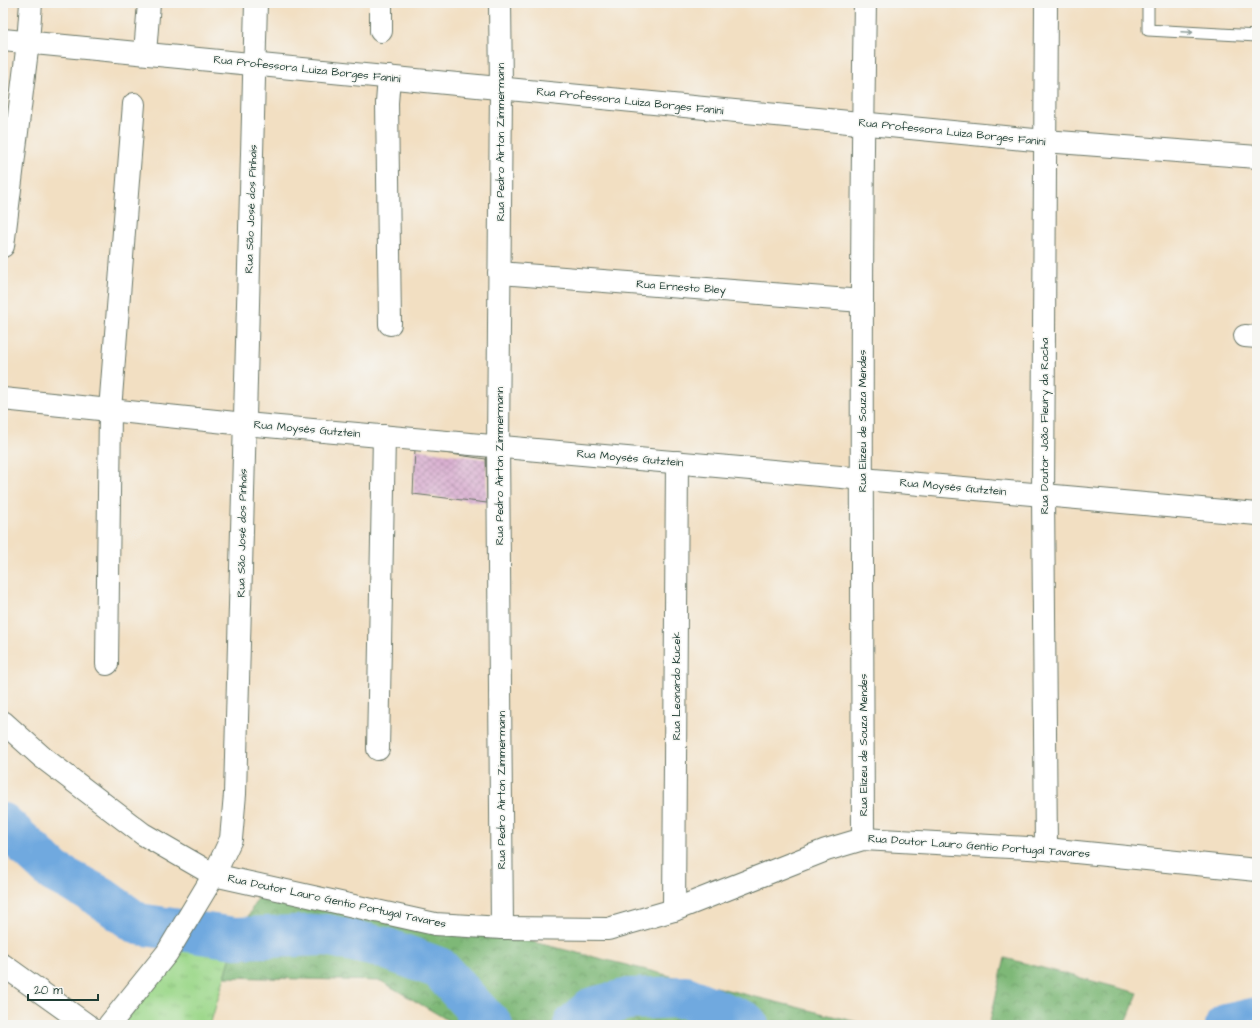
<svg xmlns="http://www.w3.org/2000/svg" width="1260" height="1028" viewBox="0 0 1260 1028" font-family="'Architects Daughter',sans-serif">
  <defs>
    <pattern id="forest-crowns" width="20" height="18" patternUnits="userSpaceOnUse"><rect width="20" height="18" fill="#7eb877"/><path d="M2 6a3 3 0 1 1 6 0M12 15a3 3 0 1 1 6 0" fill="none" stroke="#679762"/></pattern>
    <pattern id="park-tufts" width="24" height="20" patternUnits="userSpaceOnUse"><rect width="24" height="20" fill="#9dd88b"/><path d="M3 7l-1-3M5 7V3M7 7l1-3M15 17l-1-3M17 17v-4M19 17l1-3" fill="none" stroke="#87ba79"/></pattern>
    <pattern id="building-cross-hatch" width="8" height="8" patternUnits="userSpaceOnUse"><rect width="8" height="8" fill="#dab0d1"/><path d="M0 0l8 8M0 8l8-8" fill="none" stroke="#b090aa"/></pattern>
  </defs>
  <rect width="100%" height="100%" fill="#f6f6f2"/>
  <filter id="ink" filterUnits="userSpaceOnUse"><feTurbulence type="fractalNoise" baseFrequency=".025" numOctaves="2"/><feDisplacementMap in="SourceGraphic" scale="8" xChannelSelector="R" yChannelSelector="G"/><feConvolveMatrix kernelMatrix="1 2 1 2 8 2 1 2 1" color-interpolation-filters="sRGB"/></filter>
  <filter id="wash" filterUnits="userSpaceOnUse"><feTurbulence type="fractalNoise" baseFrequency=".012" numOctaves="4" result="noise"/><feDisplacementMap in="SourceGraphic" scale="16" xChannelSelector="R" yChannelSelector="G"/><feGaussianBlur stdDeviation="0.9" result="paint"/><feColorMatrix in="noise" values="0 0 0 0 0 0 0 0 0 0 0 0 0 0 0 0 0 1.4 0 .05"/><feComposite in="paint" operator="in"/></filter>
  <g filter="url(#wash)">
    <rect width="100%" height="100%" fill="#f2dfc2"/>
    <!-- forest -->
    <g fill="url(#forest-crowns)" stroke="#4e7a56">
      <path d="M260,892L412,912L869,1025H456L381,981L225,977L234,946Z"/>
      <path d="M1005,958L1138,993L1125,1025H989Z"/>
    </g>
    <!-- park -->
    <path fill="url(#park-tufts)" stroke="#5e8a60" d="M188,938L234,946L210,1025H122Z"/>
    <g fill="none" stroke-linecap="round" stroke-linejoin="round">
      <!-- river -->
      <g stroke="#70a9df" stroke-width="42">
        <path d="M3,824L54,872L99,896L138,924L235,938L327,935L384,948L439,968L487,1021L492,1025"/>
        <path d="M574,1025L592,1008L628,999L686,997L745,1022L748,1025"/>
        <path d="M1226,1025L1257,1018"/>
      </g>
    </g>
    <g id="blocks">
      <!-- building -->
      <path fill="url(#building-cross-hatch)" d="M415,449L486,459L487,503L413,494Z"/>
    </g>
  </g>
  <g filter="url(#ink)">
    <use href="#blocks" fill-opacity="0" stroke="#697666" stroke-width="1"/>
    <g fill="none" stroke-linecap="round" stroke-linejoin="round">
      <!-- service casing -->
      <g stroke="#697666" stroke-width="13">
        <path id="service" d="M1148,3V30L1257,36"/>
      </g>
      <!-- minor casing -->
      <g stroke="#697666" stroke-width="24">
        <g id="minor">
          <path d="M381,3V31"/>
          <path d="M500,3L501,88L498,446L502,928"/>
          <path d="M3,40L1045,141L1257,157"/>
          <path d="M145,53L149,3"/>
          <path d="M389,77L387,103L390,324"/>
          <path d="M3,246L28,42L31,3"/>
          <path d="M499,273L862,301"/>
          <path d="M1245,336L1257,337"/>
          <path d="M3,399L245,424L1257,514"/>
          <path d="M107,664L110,410L134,104"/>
          <path d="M378,749L384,436"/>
          <path d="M863,839C862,560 860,282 865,3"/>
          <path d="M1046,849L1043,495L1046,3"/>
          <path d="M214,875L435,924L502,928L608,929L674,910L826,850L863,839L1046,849L1257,870"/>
          <path d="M674,910L677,462"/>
          <path d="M3,965L87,1025"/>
        </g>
      </g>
      <!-- tertiary casing -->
      <g stroke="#697666" stroke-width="24">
        <g id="tertiary">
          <path d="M3,722L42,757L143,834L214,875"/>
          <path d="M109,1025L167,953L214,875L231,839L235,794L256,3"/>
        </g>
      </g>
      <!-- service -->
      <use href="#service" stroke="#fff" stroke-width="11"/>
      <!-- minor -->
      <use href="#minor" stroke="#fff" stroke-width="22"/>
      <!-- tertiary -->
      <use href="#tertiary" stroke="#fff" stroke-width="22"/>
    </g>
    <!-- one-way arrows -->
    <defs><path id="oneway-shaft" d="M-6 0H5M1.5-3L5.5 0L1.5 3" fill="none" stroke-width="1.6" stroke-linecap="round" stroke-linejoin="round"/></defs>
    <use stroke="#8f9e9a" href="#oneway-shaft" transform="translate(1187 32) rotate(3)"/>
  </g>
  <g text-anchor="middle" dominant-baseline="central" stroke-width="3" stroke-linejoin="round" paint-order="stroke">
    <!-- street labels -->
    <g font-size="11" fill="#1f3d34" stroke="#f6f6f2">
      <text transform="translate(307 69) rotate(6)">Rua Professora Luiza Borges Fanini</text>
      <text transform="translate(630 101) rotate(6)">Rua Professora Luiza Borges Fanini</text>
      <text transform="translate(952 132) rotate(6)">Rua Professora Luiza Borges Fanini</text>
      <text transform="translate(500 142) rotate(-90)">Rua Pedro Airton Zimmermann</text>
      <text transform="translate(251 209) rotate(-88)">Rua São José dos Pinhais</text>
      <text transform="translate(681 287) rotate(4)">Rua Ernesto Bley</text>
      <text transform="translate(862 421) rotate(-90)">Rua Elizeu de Souza Mendes</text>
      <text transform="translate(1044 426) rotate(-90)">Rua Doutor João Fleury da Rocha</text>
      <text transform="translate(307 429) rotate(5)">Rua Moysés Gutztein</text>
      <text transform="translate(630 458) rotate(5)">Rua Moysés Gutztein</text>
      <text transform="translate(499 466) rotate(-90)">Rua Pedro Airton Zimmermann</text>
      <text transform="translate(953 487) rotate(5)">Rua Moysés Gutztein</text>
      <text transform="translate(242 533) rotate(-89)">Rua São José dos Pinhais</text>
      <text transform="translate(676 686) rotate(-90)">Rua Leonardo Kucek</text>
      <text transform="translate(863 745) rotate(-90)">Rua Elizeu de Souza Mendes</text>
      <text transform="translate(501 790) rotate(-90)">Rua Pedro Airton Zimmermann</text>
      <text transform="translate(979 846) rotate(4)">Rua Doutor Lauro Gentio Portugal Tavares</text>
      <text transform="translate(337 901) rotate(12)">Rua Doutor Lauro Gentio Portugal Tavares</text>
    </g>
  </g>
  <!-- margin -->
  <rect width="1260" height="1028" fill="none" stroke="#f6f6f2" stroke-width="16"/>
  <!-- scale -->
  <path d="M28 994v6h70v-6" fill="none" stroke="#1f3d34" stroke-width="2"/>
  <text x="34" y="994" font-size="12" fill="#1f3d34" stroke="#f6f6f2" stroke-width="3" paint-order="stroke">20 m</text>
</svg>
